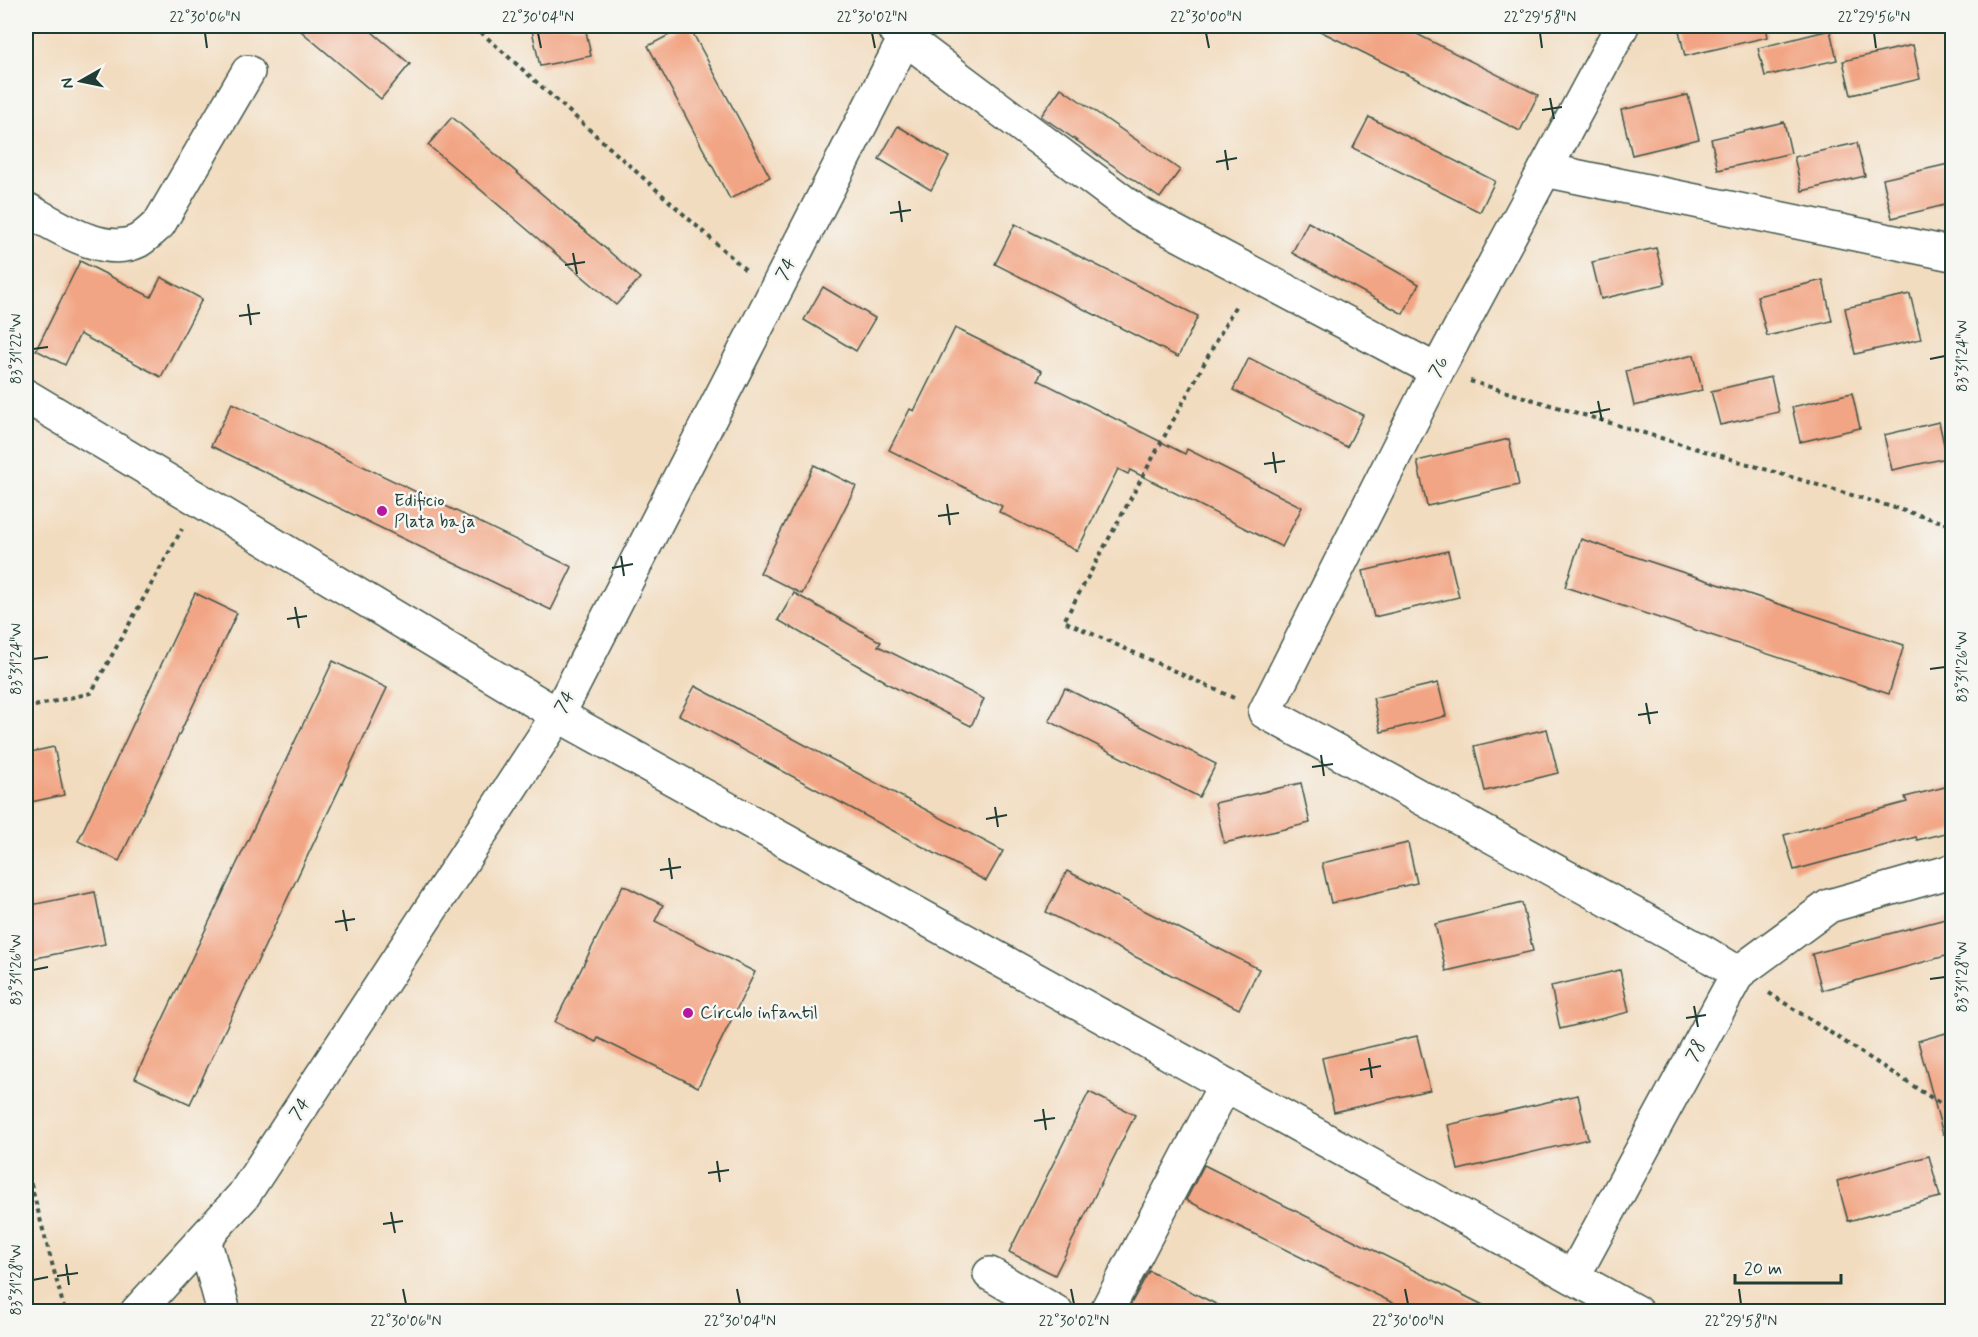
<svg xmlns="http://www.w3.org/2000/svg" width="1978" height="1337" viewBox="0 0 1978 1337" font-family="Mynerve,sans-serif">
  <rect width="100%" height="100%" fill="#f6f6f2"/>
  <filter id="ink" filterUnits="userSpaceOnUse"><feTurbulence type="fractalNoise" baseFrequency=".0167" numOctaves="2"/><feDisplacementMap in="SourceGraphic" scale="12" xChannelSelector="R" yChannelSelector="G"/><feConvolveMatrix kernelMatrix="1 2 1 2 8 2 1 2 1" color-interpolation-filters="sRGB"/></filter>
  <filter id="wash" filterUnits="userSpaceOnUse"><feTurbulence type="fractalNoise" baseFrequency=".008" numOctaves="4" result="noise"/><feDisplacementMap in="SourceGraphic" scale="24" xChannelSelector="R" yChannelSelector="G"/><feGaussianBlur stdDeviation="1.35" result="paint"/><feColorMatrix in="noise" values="0 0 0 0 0 0 0 0 0 0 0 0 0 0 0 0 0 1.4 0 .05"/><feComposite in="paint" operator="in"/></filter>
  <g filter="url(#wash)">
    <rect width="100%" height="100%" fill="#f2dcbf"/>
    <g id="blocks">
      <!-- building -->
      <g fill="#f2a584">
        <path d="M295,26H365L410,64L381,99Z"/>
        <path d="M531,26H585L591,56L540,66Z"/>
        <path d="M686,26H689L770,177L730,199L648,46Z"/>
        <path d="M1310,26H1401L1538,95L1520,131Z"/>
        <path d="M1678,26H1766L1768,37L1685,56Z"/>
        <path d="M1830,30L1837,60L1765,76L1758,48Z"/>
        <path d="M1913,45L1920,79L1851,95L1843,61Z"/>
        <path d="M1061,88L1180,170L1160,198L1041,116Z"/>
        <path d="M1688,95L1699,139L1632,155L1621,110Z"/>
        <path d="M452,117L640,278L616,305L428,145Z"/>
        <path d="M1369,117L1495,181L1480,212L1353,148Z"/>
        <path d="M1784,122L1791,153L1718,170L1711,139Z"/>
        <path d="M898,126L949,157L931,190L879,159Z"/>
        <path d="M1857,143L1865,176L1802,191L1794,157Z"/>
        <path d="M1953,163V203L1892,218L1883,179Z"/>
        <path d="M1308,222L1419,284L1403,314L1292,253Z"/>
        <path d="M1015,224L1198,316L1178,357L995,264Z"/>
        <path d="M1656,248L1665,284L1601,299L1592,262Z"/>
        <path d="M80,261L151,297L161,277L202,299L161,377L80,334L65,365L36,350Z"/>
        <path d="M1823,280L1832,321L1767,336L1757,296Z"/>
        <path d="M823,287L875,318L856,351L804,320Z"/>
        <path d="M1910,294L1921,339L1855,354L1845,308Z"/>
        <path d="M955,328L1042,371L1038,380L1185,454L1187,449L1302,507L1282,547L1130,470L1128,474L1118,469L1077,551L999,512L1002,506L889,450L910,409L914,411Z"/>
        <path d="M1694,355L1702,390L1634,406L1626,371Z"/>
        <path d="M1249,358L1363,415L1347,447L1233,390Z"/>
        <path d="M1771,377L1779,412L1720,425L1711,391Z"/>
        <path d="M1852,393L1860,428L1800,442L1792,407Z"/>
        <path d="M232,403L572,567L551,610L211,446Z"/>
        <path d="M1939,422L1947,458L1892,470L1884,435Z"/>
        <path d="M1509,439L1519,485L1427,506L1417,461Z"/>
        <path d="M814,465L856,486L802,594L760,573Z"/>
        <path d="M1581,539L1904,645L1889,694L1565,587Z"/>
        <path d="M1448,551L1459,597L1374,617L1363,571Z"/>
        <path d="M195,593L237,613L119,861L78,841Z"/>
        <path d="M794,593L881,642L878,646L984,699L971,726L884,682L885,681L778,620Z"/>
        <path d="M333,661L387,688L190,1104L135,1078Z"/>
        <path d="M1438,683L1446,716L1381,732L1373,698Z"/>
        <path d="M695,686L1003,851L986,881L679,715Z"/>
        <path d="M1065,688L1216,764L1199,797L1049,721Z"/>
        <path d="M1547,729L1558,773L1485,791L1474,746Z"/>
        <path d="M54,747L64,795L26,803V753Z"/>
        <path d="M1301,783L1310,823L1224,843L1215,803Z"/>
        <path d="M1953,785V831L1917,840L1916,837L1794,870L1784,835L1907,802L1905,797Z"/>
        <path d="M1408,843L1417,883L1331,903L1322,863Z"/>
        <path d="M1067,871L1259,969L1239,1009L1046,912Z"/>
        <path d="M623,885L663,905L655,921L755,972L698,1087L598,1038L596,1042L555,1022Z"/>
        <path d="M95,892L105,944L26,960V906Z"/>
        <path d="M1522,903L1533,951L1446,971L1435,924Z"/>
        <path d="M1953,917V954L1822,990L1812,954Z"/>
        <path d="M1620,970L1629,1012L1560,1029L1551,986Z"/>
        <path d="M1953,1031V1133L1943,1134L1918,1041Z"/>
        <path d="M1417,1036L1430,1090L1334,1112L1322,1058Z"/>
        <path d="M1089,1092L1135,1115L1055,1275L1009,1252Z"/>
        <path d="M1578,1095L1588,1139L1458,1170L1448,1125Z"/>
        <path d="M1929,1156L1940,1197L1848,1221L1837,1181Z"/>
        <path d="M1204,1165L1495,1311H1409L1186,1200Z"/>
        <path d="M1149,1271L1230,1311H1127Z"/>
      </g>
    </g>
  </g>
  <g filter="url(#ink)">
    <use href="#blocks" fill-opacity="0" stroke="#3f5549" stroke-width="1.5"/>
    <g fill="none" stroke-linecap="round" stroke-linejoin="round">
      <!-- minor casing -->
      <g stroke="#3f5549" stroke-width="36">
        <g id="minor">
          <path d="M892,26L905,38L1137,212L1437,371"/>
          <path d="M1622,26L1437,371L1265,712L1703,952L1738,973"/>
          <path d="M1545,170L1952,254"/>
          <path d="M26,209C56,225 103,258 138,241C145,237 153,229 159,224L248,72"/>
          <path d="M26,396L558,715L1636,1312"/>
          <path d="M204,1239L224,1312"/>
          <path d="M990,1274L1056,1312"/>
          <path d="M1573,1277L1738,973L1829,906L1952,871"/>
          <path d="M137,1312L243,1196L558,715L905,38"/>
          <path d="M1106,1312L1225,1085"/>
        </g>
      </g>
      <!-- path -->
      <g stroke="#3f5549" stroke-width="4" stroke-dasharray="4.5 4.5" stroke-linecap="butt">
        <path d="M474,26L748,272"/>
        <path d="M1470,381L1952,525"/>
        <path d="M1234,698L1064,621L1237,303"/>
        <path d="M26,708L91,693L182,529"/>
        <path d="M1769,993L1952,1111"/>
        <path d="M26,1166L65,1312"/>
      </g>
      <!-- minor -->
      <use href="#minor" stroke="#fff" stroke-width="33"/>
    </g>
  </g>
  <!-- ticks -->
  <path fill="none" stroke="#1f3d34" stroke-width="2" d="M205,33L207,48M538,33L541,48M872,33L875,48M1206,33L1209,48M1540,33L1542,48M1874,33L1876,48M1550,98L1554,119M1542,110L1562,107M1225,150L1228,170M1216,162L1237,158M899,201L902,222M890,213L911,210M573,253L577,274M565,265L585,262M248,304L251,325M239,316L260,313M33,349L48,347M1930,359L1945,356M1598,401L1602,421M1590,413L1610,409M1273,452L1276,473M1264,464L1285,461M947,504L950,525M938,516L959,513M621,556L624,576M612,568L633,564M295,607L299,628M287,619L307,616M33,659L48,657M1930,669L1945,667M1646,703L1650,724M1638,715L1658,712M1321,755L1324,776M1312,767L1333,764M995,807L998,827M986,819L1007,815M669,858L672,879M660,870L681,867M343,910L347,931M335,922L355,919M33,970L48,967M1930,979L1945,977M1694,1006L1698,1027M1686,1018L1706,1015M1369,1058L1372,1078M1360,1070L1381,1066M1043,1109L1046,1130M1034,1121L1055,1118M717,1161L720,1182M708,1173L729,1170M391,1212L395,1233M383,1224L403,1221M66,1264L69,1285M57,1276L78,1273M33,1280L48,1277M403,1289L406,1304M737,1289L740,1304M1071,1289L1074,1304M1405,1289L1408,1304M1739,1289L1741,1304"/>
  <!-- markers -->
  <g fill="#b5179e" stroke="#f6f6f2" stroke-width="2">
    <circle cx="382" cy="511" r="6"/>
    <circle cx="688" cy="1013" r="6"/>
  </g>
  <g text-anchor="middle" dominant-baseline="central" stroke-width="5" stroke-linejoin="round" paint-order="stroke">
    <!-- street labels -->
    <g font-size="18" fill="#1f3d34" stroke="#f6f6f2">
      <text transform="translate(786 269) rotate(-63)">74</text>
      <text transform="translate(1439 367) rotate(-62)">76</text>
      <text transform="translate(565 702) rotate(-62)">74</text>
      <text transform="translate(1696 1051) rotate(-62)">78</text>
      <text transform="translate(300 1109) rotate(-57)">74</text>
    </g>
    <!-- poi labels -->
    <g font-size="18" fill="#1f3d34" stroke="#f6f6f2" text-anchor="start">
      <text x="394" y="501">Edificio<tspan x="394" dy="21">Plata baja</tspan></text>
      <text x="700" y="1013">Círculo infantil</text>
    </g>
  </g>
  <!-- margin -->
  <rect width="1978" height="1337" fill="none" stroke="#f6f6f2" stroke-width="66"/>
  <!-- north arrow -->
  <g transform="translate(81 81) rotate(261)" stroke="#f6f6f2" stroke-width="4.5" paint-order="stroke">
  <path d="M0-4.5L10 22L0 15L-10 22Z" fill="#1f3d34"/>
  <text y="-9" font-size="16" font-weight="bold" text-anchor="middle" fill="#1f3d34">N</text>
  </g>
  <!-- scale -->
  <path d="M1735 1274v9h106v-9" fill="none" stroke="#1f3d34" stroke-width="3"/>
  <text x="1744" y="1274" font-size="18" fill="#1f3d34" stroke="#f6f6f2" stroke-width="4.5" paint-order="stroke">20 m</text>
  <rect x="33" y="33" width="1912" height="1271" fill="none" stroke="#1f3d34" stroke-width="2"/>
  <g font-size="15" text-anchor="middle" fill="#1f3d34">
    <text x="205" y="22">22°30'06"N</text>
    <text x="538" y="22">22°30'04"N</text>
    <text x="872" y="22">22°30'02"N</text>
    <text x="1206" y="22">22°30'00"N</text>
    <text x="1540" y="22">22°29'58"N</text>
    <text x="1874" y="22">22°29'56"N</text>
    <text transform="translate(16 349) rotate(-90)" y="5">83°31'22"W</text>
    <text transform="translate(1962 356) rotate(-90)" y="5">83°31'24"W</text>
    <text transform="translate(16 659) rotate(-90)" y="5">83°31'24"W</text>
    <text transform="translate(1962 667) rotate(-90)" y="5">83°31'26"W</text>
    <text transform="translate(16 970) rotate(-90)" y="5">83°31'26"W</text>
    <text transform="translate(1962 977) rotate(-90)" y="5">83°31'28"W</text>
    <text transform="translate(16 1280) rotate(-90)" y="5">83°31'28"W</text>
    <text x="406" y="1326">22°30'06"N</text>
    <text x="740" y="1326">22°30'04"N</text>
    <text x="1074" y="1326">22°30'02"N</text>
    <text x="1408" y="1326">22°30'00"N</text>
    <text x="1741" y="1326">22°29'58"N</text>
  </g>
</svg>
